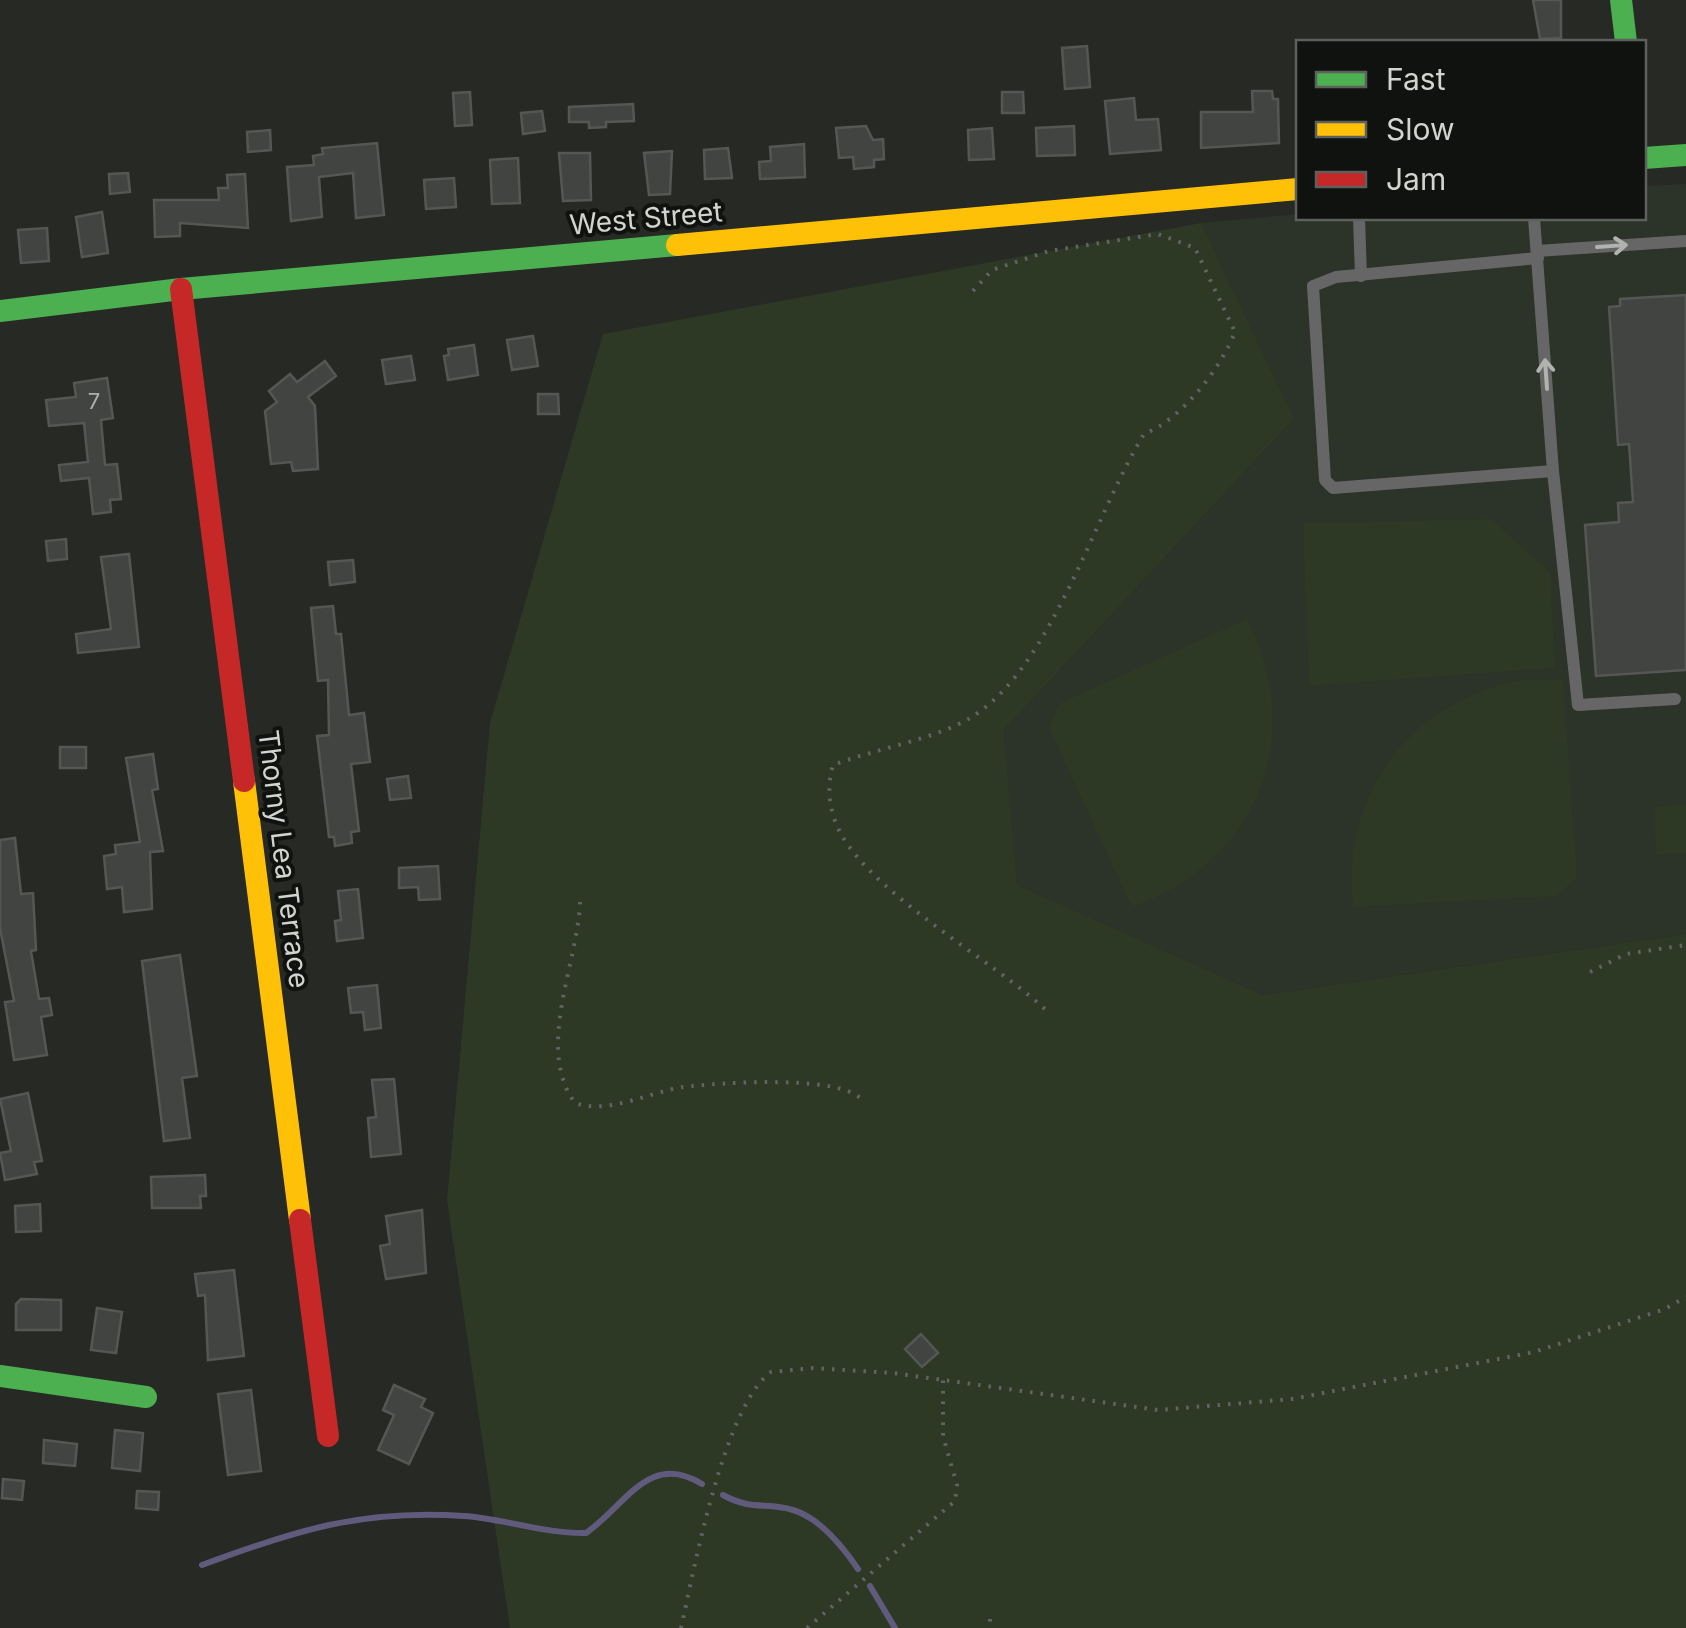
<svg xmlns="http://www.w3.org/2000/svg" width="1686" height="1628" viewBox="0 0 1686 1628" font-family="Inter,sans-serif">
  <rect width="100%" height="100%" fill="#262924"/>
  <!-- built -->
  <path fill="#2c3328" d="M1686,184V934L1263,995L1016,885L1004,730L1293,420L1201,223L1298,214V218H1644V186Z"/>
  <!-- grass -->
  <g fill="#2d3925">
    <path d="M1201,223L1294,419L1004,730L1017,885L1263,995L1686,934V1628H510L447,1200L490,723L603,334Z"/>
    <path d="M1491,519L1550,572L1555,668L1309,686L1303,523Z"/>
    <path d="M1247,619C1308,737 1257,863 1132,907L1049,728L1060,703Z"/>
    <path d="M1523,680H1563L1577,877L1557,896L1353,907C1340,793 1411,700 1523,680Z"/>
    <path d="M1686,805V853L1656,855L1654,806Z"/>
  </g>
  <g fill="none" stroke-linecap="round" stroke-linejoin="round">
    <!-- stream -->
    <g stroke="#605b7c" stroke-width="6">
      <path d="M723,1495C752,1511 765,1502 793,1510C820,1518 843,1547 858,1569"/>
      <path d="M202,1565C296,1530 363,1509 464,1516C505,1519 546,1534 586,1533C626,1505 649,1451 702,1484"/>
      <path d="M870,1586L895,1628"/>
    </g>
  </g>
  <!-- building -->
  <g fill="#424441" stroke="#545753" stroke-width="2.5">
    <path d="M1533,0H1561V38L1540,39Z"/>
    <path d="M1087,46L1090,87L1065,89L1062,48Z"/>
    <path d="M1252,91H1272L1273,99H1278L1279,143L1201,148V112H1253Z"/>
    <path d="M470,92L472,125L455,126L453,93Z"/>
    <path d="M1002,92H1023L1024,113H1002Z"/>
    <path d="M1134,98L1136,120L1158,119L1161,150L1110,154L1105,101Z"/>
    <path d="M633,104L634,121L606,122V127L589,128V122H569V107Z"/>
    <path d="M542,111L545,131L523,134L521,113Z"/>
    <path d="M866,126L873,140L883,139L884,159L874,160V167L854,169L853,157L839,158L836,128Z"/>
    <path d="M1074,126L1075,155L1037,156L1036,128Z"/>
    <path d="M992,128L994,159L969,160L968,130Z"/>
    <path d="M270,130L271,150L248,152L247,132Z"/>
    <path d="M377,143L384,215L356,218L353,173L319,177L322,217L291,221L287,167L314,165L313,156L323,154L322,148Z"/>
    <path d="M804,144L805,177L760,179L759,162L771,161L770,147Z"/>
    <path d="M728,148L732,178L705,179L704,150Z"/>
    <path d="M672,151L670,194L649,195L644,153Z"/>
    <path d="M559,153H590L591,200L563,201Z"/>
    <path d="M518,158L520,203L492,204L490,160Z"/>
    <path d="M128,173L130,192L110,194L109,174Z"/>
    <path d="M245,174L248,228L180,223V236L155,237L154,200H219L218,188H228L227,175Z"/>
    <path d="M454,178L456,207L426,209L424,180Z"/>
    <path d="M102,212L108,253L82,257L76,217Z"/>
    <path d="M47,228L49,261L21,263L18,230Z"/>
    <path d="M1686,295V670L1596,676L1585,525L1619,522L1618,503L1633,502L1629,444L1618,445L1609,307L1620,306V299Z"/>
    <path d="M533,336L538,366L512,370L507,340Z"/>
    <path d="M474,345L478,375L448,380L444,356L449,355L448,349Z"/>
    <path d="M411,356L415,380L386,384L382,360Z"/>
    <path d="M325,361L336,376L308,397L315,406L318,469L293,471L291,462L271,464L265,411L277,402L269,391L290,374L297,382Z"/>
    <path d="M107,378L113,418L101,420L105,465L117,464L121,499L110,500L111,512L93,514L89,478L61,481L59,465L88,462L84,423L49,426L46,400L76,397L74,383Z"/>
    <path d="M538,394H558L559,414H538Z"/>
    <path d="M66,539L67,559L48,561L46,541Z"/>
    <path d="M129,554L139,647L78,653L76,634L111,629L101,557Z"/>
    <path d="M353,560L355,582L330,585L328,562Z"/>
    <path d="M333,606L336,634H341L349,715L364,713L370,762L351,764L359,831L351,832L352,843L335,846L334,837H329L317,736L329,735L328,680L318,681L311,608Z"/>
    <rect x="60" y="747" width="26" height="21"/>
    <path d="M153,754L158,789L152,790L163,851L150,852L152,909L124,912L122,887L107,889L104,856L116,854L115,845L140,842L126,758Z"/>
    <path d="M408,776L411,798L390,800L387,779Z"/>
    <path d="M15,838L21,894L33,893L36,950L31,951L39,999L49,998L52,1015L41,1017L47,1055L14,1060L5,1002L14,1001L0,928V840Z"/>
    <path d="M438,866L440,899L419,900L418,887L399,888V868Z"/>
    <path d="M358,889L363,938L337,941L335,921L341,920L338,891Z"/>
    <path d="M180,955L197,1076L182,1078L190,1138L164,1141L142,961Z"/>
    <path d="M377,985L381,1028L365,1030L363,1012L351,1013L348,988Z"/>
    <path d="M394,1079L401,1154L371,1157L368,1118L376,1117L372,1080Z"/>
    <path d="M28,1093L42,1161L34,1162L37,1174L5,1180L0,1153L11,1151L0,1099Z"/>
    <path d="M205,1175L206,1196H200L201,1208H152L151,1177Z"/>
    <path d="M40,1204L41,1231L16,1232L15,1206Z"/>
    <path d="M422,1210L426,1273L386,1279L380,1246L390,1244L386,1216Z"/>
    <path d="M234,1270L244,1356L208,1360L205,1295L198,1296L195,1274Z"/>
    <path d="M21,1299L61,1300V1330H16V1304Z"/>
    <path d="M97,1308L122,1312L116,1353L91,1350Z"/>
    <path d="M921,1334L938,1353L922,1367L905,1349Z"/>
    <path d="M394,1385L425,1399L421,1407L433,1413L409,1464L378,1450L394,1415L383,1410Z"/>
    <path d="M251,1390L261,1471L228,1475L218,1394Z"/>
    <path d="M115,1430L143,1433L140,1471L112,1468Z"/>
    <path d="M44,1440L77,1444L75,1466L43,1463Z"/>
    <path d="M3,1479L24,1481L22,1500L2,1498Z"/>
    <path d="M137,1491L159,1492L158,1510L136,1508Z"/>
  </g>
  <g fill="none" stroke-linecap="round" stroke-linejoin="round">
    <!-- path -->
    <g stroke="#626463" stroke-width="4" stroke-dasharray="2.5 8" stroke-linecap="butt">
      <path d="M973,291L992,270L1049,251L1158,234L1195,248L1235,332C1221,368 1181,420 1144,434C1094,515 1051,670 970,718C938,738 872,750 833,765C828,783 828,799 834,818C855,886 996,961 1049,1013"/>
      <path d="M580,902C578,963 535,1049 575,1103C607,1115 650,1092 683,1087C718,1083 837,1074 861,1099"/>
      <path d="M1590,972L1626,954L1686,945"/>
      <path d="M990,1619V1628"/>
      <path d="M681,1628C694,1570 724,1406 771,1372L813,1368L893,1373L1158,1410L1292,1399L1534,1352L1665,1309L1686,1297"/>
      <path d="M807,1628L955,1501L957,1485L943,1436V1380"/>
    </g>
    <!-- lane -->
    <g stroke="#666667" stroke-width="12">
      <path d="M1359,218L1361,276"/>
      <path d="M1534,218L1553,471L1578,705L1675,699"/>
      <path d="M1537,251L1686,241"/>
      <path d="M1538,258L1336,277L1313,286L1325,480L1333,488L1553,471"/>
    </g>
    <!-- fast -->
    <g stroke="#4caf50" stroke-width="22">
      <path d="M1621,0L1626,42"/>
      <path d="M1644,158L1686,155"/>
      <path d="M0,311L181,289L677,245"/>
      <path d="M0,1376L146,1397"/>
    </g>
    <!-- slow -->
    <g stroke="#ffc107" stroke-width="22">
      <path d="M677,245L1298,189"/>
      <path d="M244,781L300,1220"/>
    </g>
    <!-- jam -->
    <g stroke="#c62828" stroke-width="22">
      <path d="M181,289L244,781"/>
      <path d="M300,1220L328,1436"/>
    </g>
  </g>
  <!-- one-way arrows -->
  <defs><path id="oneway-shaft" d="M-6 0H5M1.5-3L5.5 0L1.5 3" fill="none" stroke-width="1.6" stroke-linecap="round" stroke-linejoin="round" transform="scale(2.5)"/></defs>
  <g stroke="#b1b3b0">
    <use href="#oneway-shaft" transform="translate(1612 246) rotate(-4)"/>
    <use href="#oneway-shaft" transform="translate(1546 374) rotate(-94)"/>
  </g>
  <g text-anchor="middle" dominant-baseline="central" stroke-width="8" stroke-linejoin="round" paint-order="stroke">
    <!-- number labels -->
    <g font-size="22" fill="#adb0ac">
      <text x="94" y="401">7</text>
    </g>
    <!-- street labels -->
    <g font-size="28" fill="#d1d4cf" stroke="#10120f">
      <text transform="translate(646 218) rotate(-5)">West Street</text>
      <text transform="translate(284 859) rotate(83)">Thorny Lea Terrace</text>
    </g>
  </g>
  <!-- legend -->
  <rect x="1296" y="40" width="350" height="180" fill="#10120f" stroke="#5d605c" stroke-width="2.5"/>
  <rect x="1316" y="72" width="50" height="15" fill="#4caf50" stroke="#5d605c" stroke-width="2.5"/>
  <text x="1386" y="90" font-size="30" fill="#d1d4cf">Fast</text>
  <rect x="1316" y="122" width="50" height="15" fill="#ffc107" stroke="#5d605c" stroke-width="2.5"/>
  <text x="1386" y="140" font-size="30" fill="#d1d4cf">Slow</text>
  <rect x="1316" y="172" width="50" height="15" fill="#c62828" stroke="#5d605c" stroke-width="2.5"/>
  <text x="1386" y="190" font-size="30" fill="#d1d4cf">Jam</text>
</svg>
